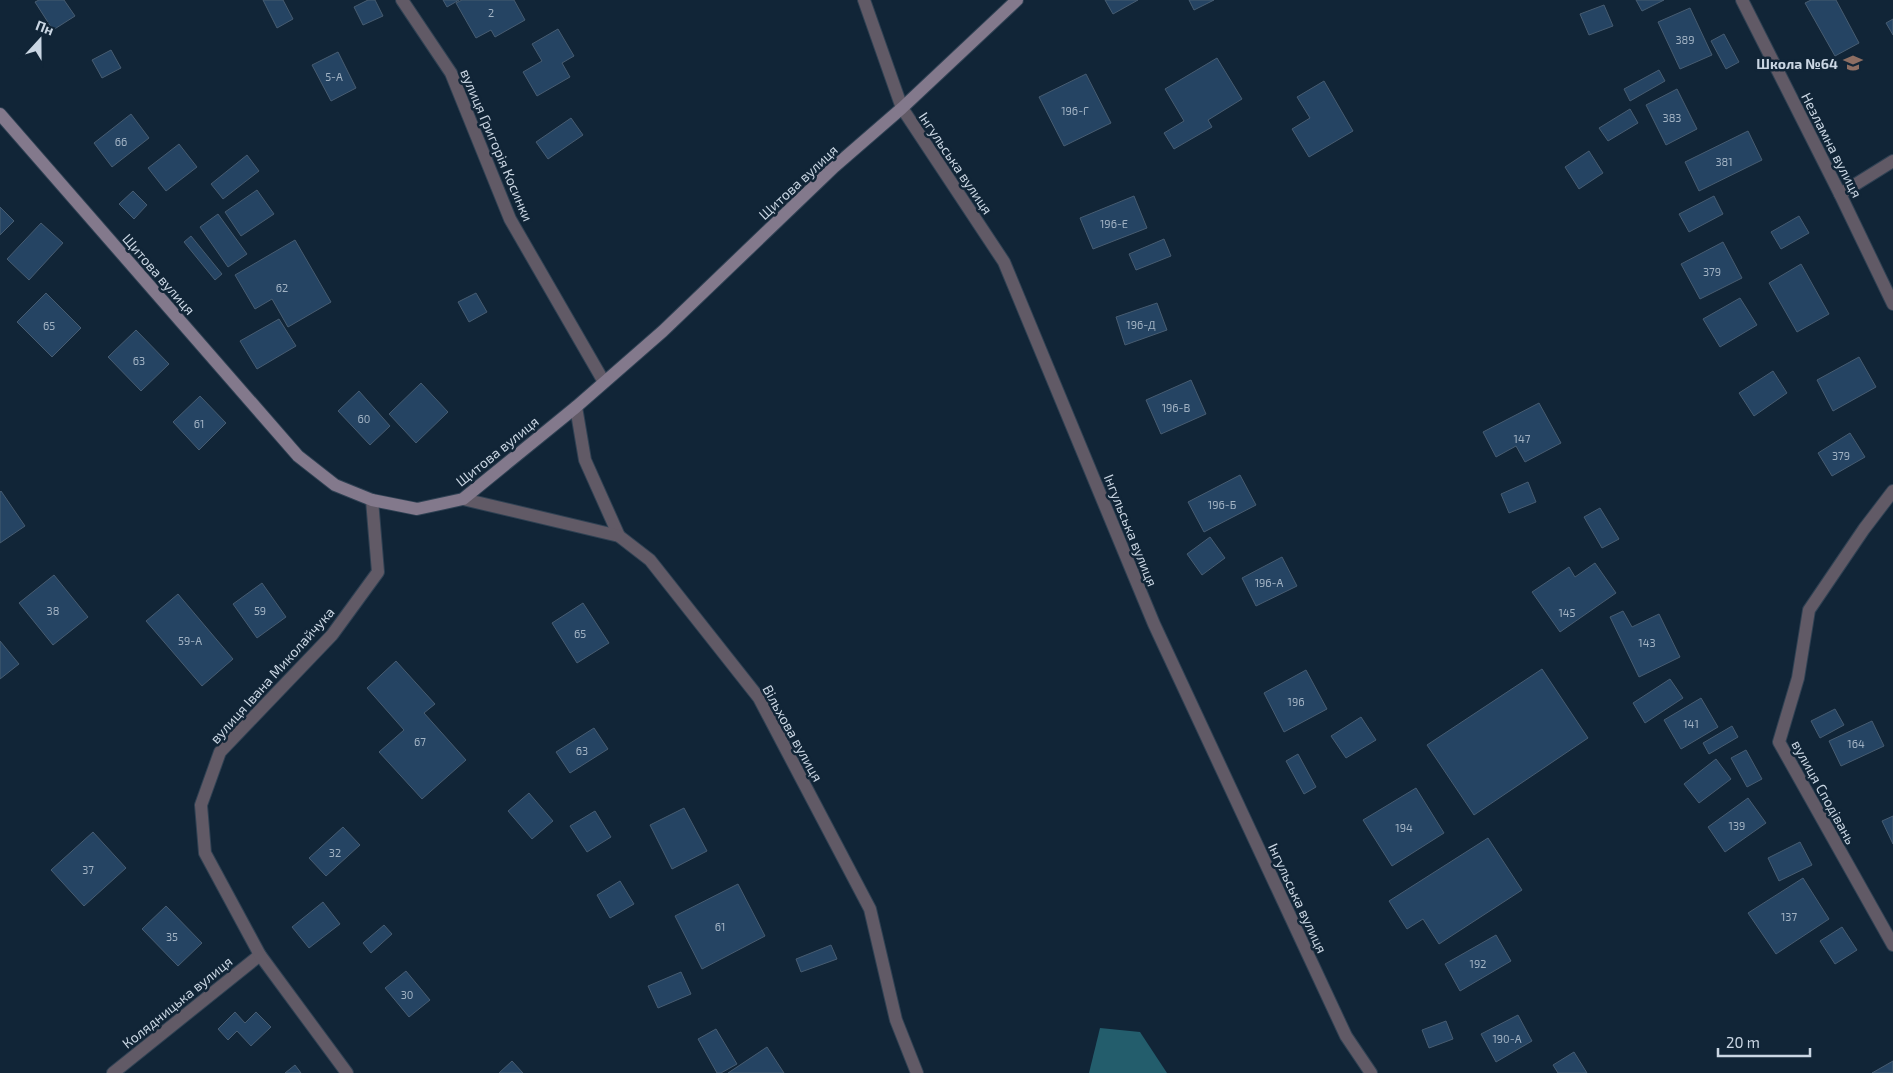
<svg xmlns="http://www.w3.org/2000/svg" width="1893" height="1073" viewBox="0 0 1893 1073" font-family="'Exo 2',sans-serif">
  <rect width="100%" height="100%" fill="#112537"/>
  <!-- water -->
  <path fill="#235d6c" d="M1100,1028L1140,1032L1167,1073H1089Z"/>
  <!-- building -->
  <g fill="#254463" stroke="#475c71">
    <path d="M39,0H64L75,16L53,30L35,2Z"/>
    <path d="M263,0H283L293,19L277,28Z"/>
    <path d="M368,0H375L383,16L363,25L354,7Z"/>
    <path d="M443,0H459L447,7Z"/>
    <path d="M462,0H514L525,20L495,37L491,30L476,38L456,3Z"/>
    <path d="M1105,0H1138L1113,14Z"/>
    <path d="M1189,0H1214L1194,10Z"/>
    <path d="M1636,0H1664L1642,11Z"/>
    <path d="M1811,0H1836L1859,43L1835,56L1805,3Z"/>
    <path d="M1604,5L1613,26L1589,35L1580,14Z"/>
    <path d="M1690,8L1712,55L1680,69L1658,22Z"/>
    <path d="M1893,19V35L1886,23Z"/>
    <path d="M558,29L574,56L562,63L570,77L537,96L523,72L542,61L532,44Z"/>
    <path d="M1724,34L1739,62L1726,69L1711,41Z"/>
    <path d="M111,50L121,68L102,78L92,60Z"/>
    <path d="M338,52L356,88L331,101L312,65Z"/>
    <path d="M1217,58L1242,99L1208,120L1212,127L1174,149L1164,133L1184,121L1165,89Z"/>
    <path d="M1659,70L1665,81L1630,101L1624,89Z"/>
    <path d="M1086,74L1111,123L1064,146L1039,97Z"/>
    <path d="M1324,81L1353,131L1309,157L1292,129L1310,118L1297,97Z"/>
    <path d="M1677,89L1697,129L1666,145L1646,105Z"/>
    <path d="M1630,109L1638,123L1608,141L1599,128Z"/>
    <path d="M131,114L149,138L112,167L94,143Z"/>
    <path d="M571,118L583,135L548,159L536,142Z"/>
    <path d="M1748,131L1762,160L1699,191L1685,162Z"/>
    <path d="M179,144L197,167L166,191L148,168Z"/>
    <path d="M1589,151L1603,173L1579,189L1565,167Z"/>
    <path d="M247,155L259,171L223,199L211,184Z"/>
    <path d="M257,190L274,214L241,236L225,212Z"/>
    <path d="M133,191L147,205L134,219L119,204Z"/>
    <path d="M1134,196L1147,228L1093,249L1080,218Z"/>
    <path d="M1714,196L1723,214L1689,232L1679,214Z"/>
    <path d="M0,207L14,221L0,235Z"/>
    <path d="M218,214L247,254L228,267L200,227Z"/>
    <path d="M1799,216L1809,233L1781,249L1771,232Z"/>
    <path d="M41,223L63,243L29,280L7,259Z"/>
    <path d="M191,236L222,274L215,280L184,242Z"/>
    <path d="M1164,239L1171,256L1136,270L1129,254Z"/>
    <path d="M295,240L331,302L288,327L272,299L255,309L235,275Z"/>
    <path d="M1723,242L1742,278L1700,299L1681,264Z"/>
    <path d="M1801,264L1829,314L1797,332L1769,283Z"/>
    <path d="M46,293L81,328L52,357L17,322Z"/>
    <path d="M476,293L487,312L469,322L458,302Z"/>
    <path d="M1740,298L1757,325L1720,347L1703,319Z"/>
    <path d="M1157,303L1167,330L1125,345L1116,317Z"/>
    <path d="M279,319L296,346L257,369L240,341Z"/>
    <path d="M136,330L169,364L141,391L108,357Z"/>
    <path d="M1859,357L1876,387L1833,411L1817,380Z"/>
    <path d="M1773,371L1787,393L1754,416L1739,393Z"/>
    <path d="M1191,380L1206,414L1161,434L1146,400Z"/>
    <path d="M421,383L448,412L416,443L389,414Z"/>
    <path d="M359,391L390,426L370,445L338,411Z"/>
    <path d="M200,396L226,423L199,450L173,422Z"/>
    <path d="M1539,403L1561,443L1525,462L1516,446L1496,457L1483,432Z"/>
    <path d="M1850,433L1865,457L1832,476L1818,453Z"/>
    <path d="M1240,475L1256,505L1204,532L1188,502Z"/>
    <path d="M1528,482L1536,502L1509,513L1501,494Z"/>
    <path d="M1,491L25,526L0,543V492Z"/>
    <path d="M1600,508L1619,539L1602,548L1584,517Z"/>
    <path d="M1210,537L1225,558L1202,575L1187,554Z"/>
    <path d="M1282,557L1297,586L1256,606L1242,578Z"/>
    <path d="M1595,563L1616,593L1560,632L1532,592L1569,567L1575,577Z"/>
    <path d="M54,575L88,617L53,645L19,603Z"/>
    <path d="M262,583L286,617L257,638L233,604Z"/>
    <path d="M178,594L233,659L202,686L146,621Z"/>
    <path d="M583,603L609,643L577,663L552,623Z"/>
    <path d="M1623,611L1632,627L1659,614L1680,657L1639,677L1610,617Z"/>
    <path d="M0,641L19,664L0,679Z"/>
    <path d="M396,661L435,704L424,713L466,760L422,799L379,752L404,730L367,688Z"/>
    <path d="M1542,669L1588,738L1474,815L1427,745Z"/>
    <path d="M1306,670L1327,709L1284,732L1264,693Z"/>
    <path d="M1670,679L1683,698L1645,723L1633,703Z"/>
    <path d="M1701,698L1718,727L1681,749L1664,720Z"/>
    <path d="M1835,709L1844,725L1820,738L1811,721Z"/>
    <path d="M1361,717L1376,740L1346,758L1331,736Z"/>
    <path d="M1872,721L1884,746L1841,766L1829,741Z"/>
    <path d="M1732,726L1738,737L1709,754L1703,743Z"/>
    <path d="M594,728L608,749L570,773L556,752Z"/>
    <path d="M1746,750L1762,779L1747,787L1731,758Z"/>
    <path d="M1298,754L1316,787L1304,794L1286,761Z"/>
    <path d="M1716,759L1731,779L1699,803L1684,784Z"/>
    <path d="M1416,788L1444,833L1392,866L1363,820Z"/>
    <path d="M529,793L553,821L532,839L508,811Z"/>
    <path d="M1748,798L1766,823L1725,852L1708,827Z"/>
    <path d="M684,808L707,851L672,869L650,825Z"/>
    <path d="M595,811L611,837L587,852L570,826Z"/>
    <path d="M1893,816V844L1882,821Z"/>
    <path d="M343,827L360,845L326,876L309,858Z"/>
    <path d="M93,832L126,868L84,906L51,870Z"/>
    <path d="M1488,838L1522,890L1439,944L1423,919L1407,929L1389,901Z"/>
    <path d="M1800,842L1812,865L1779,881L1768,858Z"/>
    <path d="M1803,878L1829,919L1776,954L1748,913Z"/>
    <path d="M620,881L634,904L610,918L597,895Z"/>
    <path d="M738,884L765,936L702,969L675,916Z"/>
    <path d="M323,902L340,924L309,948L292,927Z"/>
    <path d="M166,906L202,943L178,966L142,929Z"/>
    <path d="M384,925L392,934L371,953L363,943Z"/>
    <path d="M1842,927L1857,950L1835,964L1820,941Z"/>
    <path d="M1496,935L1511,961L1460,991L1445,964Z"/>
    <path d="M831,945L837,959L801,972L796,959Z"/>
    <path d="M406,971L430,1000L409,1017L385,988Z"/>
    <path d="M681,972L691,994L658,1008L648,986Z"/>
    <path d="M235,1012L245,1023L256,1012L271,1027L251,1046L237,1031L228,1040L218,1029Z"/>
    <path d="M1518,1015L1532,1041L1496,1062L1481,1034Z"/>
    <path d="M1446,1021L1453,1039L1429,1048L1422,1030Z"/>
    <path d="M716,1029L737,1064L721,1073H717L698,1039Z"/>
    <path d="M767,1047L784,1073H728Z"/>
    <path d="M1574,1052L1587,1073H1558L1553,1065Z"/>
    <path d="M512,1061L523,1073H499Z"/>
    <path d="M1893,1061V1073H1872Z"/>
    <path d="M295,1065L301,1073H285Z"/>
  </g>
  <g fill="none" stroke-linecap="round" stroke-linejoin="round">
    <!-- lane casing -->
    <g stroke="#2f4153" stroke-width="14">
      <path id="lane" d="M1840,194L1893,161"/>
    </g>
    <!-- street casing -->
    <g stroke="#2f4153" stroke-width="14">
      <g id="street">
        <path d="M402,0L451,73L510,219L604,382"/>
        <path d="M864,0L902,108L1004,262L1154,624L1346,1036L1371,1073"/>
        <path d="M1742,0L1840,194L1893,304"/>
        <path d="M576,407L585,460L619,536"/>
        <path d="M1893,491L1864,529L1809,610L1798,678L1779,742L1893,945"/>
        <path d="M463,499L619,536L650,560L759,698L870,909L896,1020L917,1073"/>
        <path d="M113,1073L260,955"/>
        <path d="M347,1073L260,955L205,853L201,805L220,752L332,635L378,572L372,500"/>
      </g>
    </g>
    <!-- secondary casing -->
    <g stroke="#2f4153" stroke-width="14">
      <path id="secondary" d="M0,114L298,456L335,485L372,500L417,509L463,499L576,407L663,331L834,167L902,108L1017,0"/>
    </g>
    <!-- lane -->
    <use href="#lane" stroke="#615a66" stroke-width="12"/>
    <!-- street -->
    <use href="#street" stroke="#615a66" stroke-width="12"/>
    <!-- secondary -->
    <use href="#secondary" stroke="#83798c" stroke-width="12"/>
  </g>
  <!-- icons -->
  <defs>
    <g id="school-bare" transform="scale(1.5)"><path d="M0-5L7-2L0 1L-7-2ZM-4 1L0 2.5L4 1V4Q0 6-4 4Z" fill="#8d6e63" stroke="#112537" stroke-width="2.5" paint-order="stroke"/></g>
  </defs>
  <g fill-rule="evenodd">
    <use href="#school-bare" x="1853" y="63"/>
  </g>
  <g text-anchor="middle" dominant-baseline="central" stroke-width="5" stroke-linejoin="round" paint-order="stroke">
    <!-- number labels -->
    <g font-size="11" fill="#a1b2c3">
      <text x="491" y="12">2</text>
      <text x="1685" y="39">389</text>
      <text x="334" y="76">5-А</text>
      <text x="1075" y="110">196-Г</text>
      <text x="1672" y="117">383</text>
      <text x="121" y="141">66</text>
      <text x="1724" y="161">381</text>
      <text x="1114" y="223">196-Е</text>
      <text x="1712" y="271">379</text>
      <text x="282" y="287">62</text>
      <text x="1141" y="324">196-Д</text>
      <text x="49" y="325">65</text>
      <text x="139" y="360">63</text>
      <text x="1176" y="407">196-В</text>
      <text x="364" y="418">60</text>
      <text x="199" y="423">61</text>
      <text x="1522" y="438">147</text>
      <text x="1841" y="455">379</text>
      <text x="1222" y="504">196-Б</text>
      <text x="1269" y="582">196-А</text>
      <text x="53" y="610">38</text>
      <text x="260" y="610">59</text>
      <text x="1567" y="612">145</text>
      <text x="580" y="633">65</text>
      <text x="190" y="640">59-А</text>
      <text x="1647" y="642">143</text>
      <text x="1296" y="701">196</text>
      <text x="1691" y="723">141</text>
      <text x="420" y="741">67</text>
      <text x="1856" y="743">164</text>
      <text x="582" y="750">63</text>
      <text x="1737" y="825">139</text>
      <text x="1404" y="827">194</text>
      <text x="335" y="852">32</text>
      <text x="88" y="869">37</text>
      <text x="1789" y="916">137</text>
      <text x="720" y="926">61</text>
      <text x="172" y="936">35</text>
      <text x="1478" y="963">192</text>
      <text x="407" y="994">30</text>
      <text x="1507" y="1038">190-А</text>
    </g>
    <!-- poi labels -->
    <g font-size="14" font-weight="bold" fill="#cad6e3" stroke="#112537" text-anchor="end">
      <text x="1838" y="63">Школа №64</text>
    </g>
    <!-- street labels -->
    <g font-size="14" fill="#cad6e3" stroke="#112537">
      <text transform="translate(497 145) rotate(67)">вулиця Григорія Косинки</text>
      <text transform="translate(1832 145) rotate(63)">Незламна вулиця</text>
      <text transform="translate(956 163) rotate(56)">Інгульська вулиця</text>
      <text transform="translate(798 182) rotate(-43)">Щитова вулиця</text>
      <text transform="translate(159 274) rotate(49)">Щитова вулиця</text>
      <text transform="translate(497 451) rotate(-39)">Щитова вулиця</text>
      <text transform="translate(1131 530) rotate(68)">Інгульська вулиця</text>
      <text transform="translate(272 675) rotate(-48)">вулиця Івана Миколайчука</text>
      <text transform="translate(793 733) rotate(61)">Вільхова вулиця</text>
      <text transform="translate(1824 792) rotate(61)">вулиця Сподівань</text>
      <text transform="translate(1298 898) rotate(65)">Інгульська вулиця</text>
      <text transform="translate(177 1002) rotate(-39)">Колядницька вулиця</text>
    </g>
  </g>
  <!-- north arrow -->
  <g transform="translate(40 40) rotate(21)" stroke="#112537" stroke-width="4" paint-order="stroke">
  <path d="M0-4L9 19L0 12L-9 19Z" fill="#cad6e3"/>
  <text y="-8" font-size="14" font-weight="bold" text-anchor="middle" fill="#cad6e3">Пн</text>
  </g>
  <!-- scale -->
  <path d="M1718 1048v8h92v-8" fill="none" stroke="#cad6e3" stroke-width="2.5"/>
  <text x="1726" y="1048" font-size="15" fill="#cad6e3" stroke="#112537" stroke-width="4" paint-order="stroke">20 m</text>
</svg>
